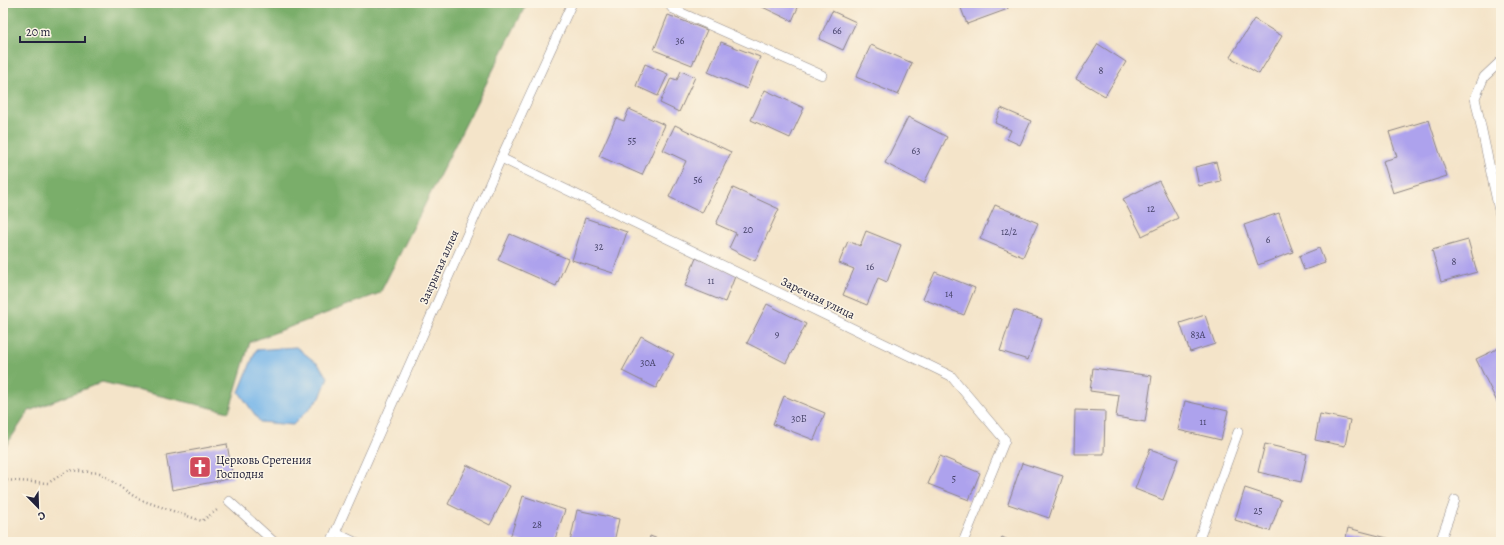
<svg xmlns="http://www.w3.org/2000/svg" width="1504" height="545" viewBox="0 0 1504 545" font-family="Alegreya,serif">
  <rect width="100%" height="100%" fill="#fcf5e5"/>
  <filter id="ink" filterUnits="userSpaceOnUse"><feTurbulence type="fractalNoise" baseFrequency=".025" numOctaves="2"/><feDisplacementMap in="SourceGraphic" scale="8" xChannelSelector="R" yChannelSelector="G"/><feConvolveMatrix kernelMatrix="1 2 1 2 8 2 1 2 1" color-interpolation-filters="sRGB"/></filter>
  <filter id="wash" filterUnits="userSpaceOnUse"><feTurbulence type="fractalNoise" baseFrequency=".012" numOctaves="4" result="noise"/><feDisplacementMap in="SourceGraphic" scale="16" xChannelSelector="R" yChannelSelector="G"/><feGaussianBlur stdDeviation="0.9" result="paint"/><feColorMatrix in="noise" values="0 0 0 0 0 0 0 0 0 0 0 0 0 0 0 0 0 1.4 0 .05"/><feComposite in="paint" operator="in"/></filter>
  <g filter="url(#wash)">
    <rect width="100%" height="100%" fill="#f4e4c9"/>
    <!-- forest -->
    <path fill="#7aae6a" stroke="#4e6852" d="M3,3H527L380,293L250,342L229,412L102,382L29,411L3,450Z"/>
    <!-- water -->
    <path fill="#76b5e9" stroke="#4c6c92" d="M296,347L318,364L328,377L320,398L293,425L260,422L239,392L256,350Z"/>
    <g id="blocks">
      <!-- building -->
      <g fill="#ada2ed">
        <path d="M754,3H800L792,21Z"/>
        <path d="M959,3H1006L1008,9L967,24Z"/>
        <path d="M832,11L856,22L843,50L819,39Z"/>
        <path d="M668,15L707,30L692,65L654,50Z"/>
        <path d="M1254,19L1282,36L1259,74L1230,57Z"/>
        <path d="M721,42L760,57L747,89L708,72Z"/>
        <path d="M1098,44L1126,62L1105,96L1076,79Z"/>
        <path d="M871,45L912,63L898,95L856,77Z"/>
        <path d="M645,64L668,74L658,96L636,86Z"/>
        <path d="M681,71L695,77L679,112L660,103L671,78L677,80Z"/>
        <path d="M765,90L804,108L790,138L751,120Z"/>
        <path d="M1001,108L1031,121L1020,145L1007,139L1011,130L995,123Z"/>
        <path d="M629,109L665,125L642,175L599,156L616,118L624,121Z"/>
        <path d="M908,117L947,137L924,183L885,163Z"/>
        <path d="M1429,120L1447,176L1393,193L1383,161L1397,157L1389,132Z"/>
        <path d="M675,125L731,152L702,213L669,197L686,161L663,150Z"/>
        <path d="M1216,162L1221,181L1199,186L1195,167Z"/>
        <path d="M1159,181L1178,218L1142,236L1123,199Z"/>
        <path d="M733,188L779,209L755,261L729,248L736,233L716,224Z"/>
        <path d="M995,205L1038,223L1023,257L980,239Z"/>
        <path d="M1279,213L1293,252L1258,265L1244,225Z"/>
        <path d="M585,218L627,232L613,273L572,260Z"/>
        <path d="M866,231L901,245L887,282L878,278L867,305L843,295L854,269L839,263L848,241L860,246Z"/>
        <path d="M510,234L568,259L556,286L498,260Z"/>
        <path d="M1468,240L1477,272L1441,282L1432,250Z"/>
        <path d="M1319,248L1325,263L1304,270L1299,256Z"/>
        <path d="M696,258L736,274L725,302L685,286Z"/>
        <path d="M935,272L975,288L964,315L923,299Z"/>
        <path d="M767,304L806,324L786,363L747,343Z"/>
        <path d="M1014,310L1042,319L1028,360L1000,351Z"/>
        <path d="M1205,315L1215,344L1190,352L1180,323Z"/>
        <path d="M641,336L674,354L656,388L622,371Z"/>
        <path d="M1501,347V410L1476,359Z"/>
        <path d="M1093,368L1152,376L1145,422L1116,417L1119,395L1090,391Z"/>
        <path d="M784,396L825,413L814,440L773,424Z"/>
        <path d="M1185,401L1228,411L1221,440L1178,430Z"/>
        <path d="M1075,410L1105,411L1104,454H1074Z"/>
        <path d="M1320,414L1350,420L1345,446L1315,440Z"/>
        <path d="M227,444L233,478L172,490L166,455Z"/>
        <path d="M1265,444L1307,454L1301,482L1258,472Z"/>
        <path d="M1150,449L1178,459L1163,500L1135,489Z"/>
        <path d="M940,456L980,473L969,500L928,484Z"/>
        <path d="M1022,463L1063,476L1049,518L1008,504Z"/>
        <path d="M467,465L510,486L490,525L448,504Z"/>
        <path d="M1245,488L1281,500L1270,531L1235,520Z"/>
        <path d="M523,496L565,510L554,542H522L510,538Z"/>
        <path d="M577,510L619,519L614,542H570Z"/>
        <path d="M1348,528L1391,539L1390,542H1345Z"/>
        <path d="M650,536L666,542H649Z"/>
        <path d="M1002,537L1012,542H999Z"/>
      </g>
    </g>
  </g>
  <g filter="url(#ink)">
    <use href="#blocks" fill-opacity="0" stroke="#8b8382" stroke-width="1"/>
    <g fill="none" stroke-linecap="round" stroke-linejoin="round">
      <!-- lane casing -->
      <g stroke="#8b8382" stroke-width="10">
        <g id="lane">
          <path d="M668,3L673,9L822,75"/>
          <path d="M1501,61L1484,77L1475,98L1501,220"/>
          <path d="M501,158L951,376L1005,440L963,542"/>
          <path d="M229,501L274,542"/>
          <path d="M336,533L355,542"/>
          <path d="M331,542L501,158L572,3"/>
          <path d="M1198,542L1238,432"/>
          <path d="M1440,542L1455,500"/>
        </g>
      </g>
      <!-- path -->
      <path stroke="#8b8382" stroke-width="2.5" stroke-dasharray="1 3" stroke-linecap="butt" d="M3,480L48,483L69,470L100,473L138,499L202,521L217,510"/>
      <!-- lane -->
      <use href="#lane" stroke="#fff" stroke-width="9"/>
    </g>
  </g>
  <!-- icons -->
  <defs>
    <g id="church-square" transform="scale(1.15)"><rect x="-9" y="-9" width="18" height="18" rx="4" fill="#d1495b" stroke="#fcf5e5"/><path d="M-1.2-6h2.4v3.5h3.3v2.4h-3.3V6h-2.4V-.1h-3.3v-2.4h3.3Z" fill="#fff"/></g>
  </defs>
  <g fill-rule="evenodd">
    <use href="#church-square" x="200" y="467"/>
  </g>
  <g text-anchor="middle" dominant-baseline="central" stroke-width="3" stroke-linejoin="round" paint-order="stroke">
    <!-- number labels -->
    <g font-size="10" fill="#454268">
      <text x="837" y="30">66</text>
      <text x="680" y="40">36</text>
      <text x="1101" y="70">8</text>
      <text x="632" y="140">55</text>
      <text x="916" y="150">63</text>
      <text x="698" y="179">56</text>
      <text x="1151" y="208">12</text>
      <text x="748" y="229">20</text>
      <text x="1009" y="231">12/2</text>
      <text x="1268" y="239">6</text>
      <text x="599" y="246">32</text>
      <text x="1454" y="261">8</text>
      <text x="870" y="266">16</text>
      <text x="711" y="280">11</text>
      <text x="949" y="293">14</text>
      <text x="777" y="333">9</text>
      <text x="1198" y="334">83А</text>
      <text x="648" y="362">30А</text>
      <text x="799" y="418">30Б</text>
      <text x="1203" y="421">11</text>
      <text x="954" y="478">5</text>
      <text x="1258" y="510">25</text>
      <text x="537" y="524">28</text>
    </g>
    <!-- street labels -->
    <g font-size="12" fill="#22223b" stroke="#fcf5e5">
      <text transform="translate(439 267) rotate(-66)">Закрытая аллея</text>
      <text transform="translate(818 298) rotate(26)">Заречная улица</text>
    </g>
    <!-- poi labels -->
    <g font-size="12" fill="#22223b" stroke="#fcf5e5" text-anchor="start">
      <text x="216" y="460">Церковь Сретения<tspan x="216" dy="14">Господня</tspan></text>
    </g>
  </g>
  <!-- margin -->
  <rect width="1504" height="545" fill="none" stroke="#fcf5e5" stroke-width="16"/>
  <!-- north arrow -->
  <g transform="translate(38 507) rotate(157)" stroke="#fcf5e5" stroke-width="3" paint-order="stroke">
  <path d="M0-3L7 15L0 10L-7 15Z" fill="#22223b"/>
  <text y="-6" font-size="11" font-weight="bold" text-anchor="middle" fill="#22223b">С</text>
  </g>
  <!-- scale -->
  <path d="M20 36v6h65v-6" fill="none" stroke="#22223b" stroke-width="2"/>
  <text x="26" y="36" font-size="12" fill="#22223b" stroke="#fcf5e5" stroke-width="3" paint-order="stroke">20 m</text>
</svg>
